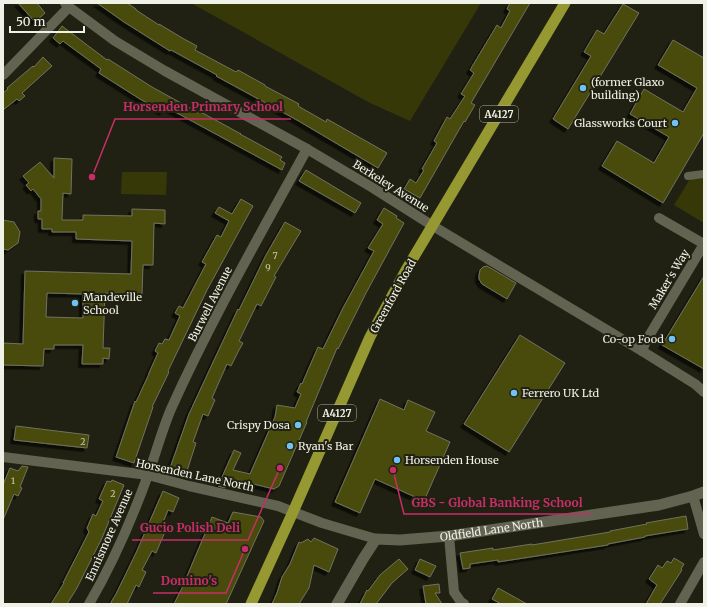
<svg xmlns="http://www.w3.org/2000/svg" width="707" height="607" viewBox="0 0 707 607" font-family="Merriweather,serif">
  <defs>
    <filter id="shadow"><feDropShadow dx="-3.5" dy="3.5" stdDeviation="0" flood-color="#0009"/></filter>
  </defs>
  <rect width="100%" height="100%" fill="#202112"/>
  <!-- green -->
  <g fill="#373808">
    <path d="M191,3H481L410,121L368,102Z"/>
    <path d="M122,172H167L166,195L121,194Z"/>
    <path d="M704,178V223L674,205L690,179Z"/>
  </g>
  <!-- building -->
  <g fill="#4a4b0a" stroke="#707260" fill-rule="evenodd" filter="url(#shadow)">
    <path d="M18,3H37L45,13L35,22Z"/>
    <path d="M97,3H127L136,9V10L159,25V24L184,39L197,46L195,50L236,72L238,70L265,85V86L299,104L298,106L326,122L327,119L387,153L378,168L297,120L216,76L217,75L171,50L170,51L124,22Z"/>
    <path d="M510,3H530L471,103L475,105L465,122L464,121L420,198L404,189L410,179L416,183L424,170L422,169L437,143L434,141L447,117L450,119L465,96L461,94L474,73L470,70L497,25L501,28L510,11L507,9Z"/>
    <path d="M623,4L639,13L568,129L553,119L591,56L584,52L597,30L604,34Z"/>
    <path d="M62,26L107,60L108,59L152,87L199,113V111L241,134H240L282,157L280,160L285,163L282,170L166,107L163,112L140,99L99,73L101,69L63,41L60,44L53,38Z"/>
    <path d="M673,40L704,58V133L663,203L602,166L617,141L654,163L669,137L630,114L644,89L683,112L697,88L658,65Z"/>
    <path d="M43,57L52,66L22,93L25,96L19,101L17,99L3,110V93L8,89L7,88L33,66L34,67Z"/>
    <path d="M54,158L72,159L71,194L63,193L62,220H83V215L132,216V209L165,210V224L154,223L153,265H143L142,294L105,293L103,348H110L109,359L103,358V364H82L83,345H54V349H44L43,366L3,365V343L23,344L25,271L131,274L132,241L76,239V232H52V229H42V219H38V211H41V199L33,189L31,191L26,185L29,183L23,176L40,162L54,178ZM47,293L83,294V318L46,317Z"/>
    <path d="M306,170L361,203L355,213L299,181Z"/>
    <path d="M241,199L253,206L207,290L168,371L169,372L152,407H153L134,463L116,457L135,401L136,402L149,374V373L158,353L155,351L159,343L162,344L165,339L169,340L180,316L175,313L179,306L183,308L206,264L202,262L217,235L221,237L229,221L215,213L219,207L232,214Z"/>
    <path d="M384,208L397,216L396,218L404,223L366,293L338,349L337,348L306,422H307L279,486L274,489L237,480L235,484L228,483L225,488L218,486L234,450L241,453L233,470L250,474L275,417L277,405L295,408L301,394L297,392L301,383L302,384L318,347L323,349L343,308L374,251L368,248L383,224L377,220Z"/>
    <path d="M3,220L14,222L20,232L18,243L8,250L3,249Z"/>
    <path d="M285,222L301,231L274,276L276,277L261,306L257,304L239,341L243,343L239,350L231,366L227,364L212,398L215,400L208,416L203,414L193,442L196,443L186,474L170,468L189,414L215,358L238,309L239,310L266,255Z"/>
    <path d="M487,266L516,283L507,299L482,284L479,279V275L480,270L483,267Z"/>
    <path d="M704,276V369L662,345Z"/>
    <path d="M520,335L565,363L509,452L464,424Z"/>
    <path d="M380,399L404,410L408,400L435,412L426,431L450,442L424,501L375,479L360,513L335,502Z"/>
    <path d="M16,426L89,435L87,448L14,440Z"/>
    <path d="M22,466L28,467L20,487L22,488L18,496L14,494L3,520V485L10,468L18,471Z"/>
    <path d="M112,480L124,485L102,538L77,588L67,604H51L64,583H63L89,532L87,528L93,514L96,516L103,501L99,499L107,481L111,482Z"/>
    <path d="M163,491L179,498L173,512L168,510L162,525L167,527L156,553L152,551L142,570L146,572L139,587L136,585L127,604H110L116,594L136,553Z"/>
    <path d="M233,512L261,517L264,521L226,604H174L182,588L212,517L228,523Z"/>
    <path d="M686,516L688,529L645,536V537L608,544V545L498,562V560L470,564V568L463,569L460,553L493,548V550L532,544V545L610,532V531L647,524L646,523Z"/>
    <path d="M314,538L338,549L329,572L314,565L309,588L299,604H272L277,593L282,577L290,564L299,542L301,543L308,539L311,542Z"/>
    <path d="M674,558L684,564L681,569L682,570L660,604H646L657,585L649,579L658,565L662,568L667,561L671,563Z"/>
    <path d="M399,559L408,569L392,583L376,604H360L367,590L368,591L380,575Z"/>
    <path d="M420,559L436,566L430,577L415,570Z"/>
    <path d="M439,584L440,593H435L442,604H426L423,586Z"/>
    <path d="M498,588L509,594L527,604H501L492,599Z"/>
  </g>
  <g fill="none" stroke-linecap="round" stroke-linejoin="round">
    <!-- pedestrian -->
    <path stroke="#626351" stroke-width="8" d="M688,176L704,174"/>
    <!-- minor -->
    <g stroke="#626351" stroke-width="10">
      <path d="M65,3L69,7L115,41L165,71L307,149L373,188L433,226L642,351L695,384L704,392"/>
      <path d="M3,75L7,71L69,7"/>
      <path d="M642,351L646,341L704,244L659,218"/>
      <path d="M3,457L148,475L189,486L278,506L322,523L376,539"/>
      <path d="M693,496L704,534"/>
      <path d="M449,536L454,592L461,602L464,604"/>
      <path d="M89,604C113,563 132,519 148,475C156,453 162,430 171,409C211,320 260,235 307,149"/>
      <path d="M680,604L704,562"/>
    </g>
    <!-- tertiary -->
    <path stroke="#626351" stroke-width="11" id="s1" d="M337,604L363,559L376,539L400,540L449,536L659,505L693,496L704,492"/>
    <!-- primary -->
    <path stroke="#969932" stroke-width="11" d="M251,604L293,512L370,337L406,270L565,3"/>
  </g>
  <!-- markers -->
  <g fill="#70c2f4" stroke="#202112" stroke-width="1.5">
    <circle cx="583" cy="88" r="4"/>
    <circle cx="675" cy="123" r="4"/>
    <circle cx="75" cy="303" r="4"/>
    <circle cx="672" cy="339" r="4"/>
    <circle cx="514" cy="393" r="4"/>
    <circle cx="298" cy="425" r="4"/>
    <circle cx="290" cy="446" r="4"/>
    <circle cx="397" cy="460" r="4"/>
  </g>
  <g text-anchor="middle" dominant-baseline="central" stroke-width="4" stroke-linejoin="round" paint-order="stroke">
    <!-- number labels -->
    <g font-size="9" fill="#c6c8b0">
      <text x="275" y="255">7</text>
      <text x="268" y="267">9</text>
      <text x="83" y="441">2</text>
      <text x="13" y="480">1</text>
      <text x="113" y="493">2</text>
    </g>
    <!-- shield labels -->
    <g fill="#202112" stroke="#b2b3a7" stroke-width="1">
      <rect x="480" y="106" width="38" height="16" rx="3"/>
      <rect x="318" y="405" width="38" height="16" rx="3"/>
    </g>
    <g font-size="10" font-weight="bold" fill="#f0f1e7">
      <text x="499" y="114">A4127</text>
      <text x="337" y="413">A4127</text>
    </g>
    <!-- poi labels -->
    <g font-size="11" fill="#f0f1e7" stroke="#202112" text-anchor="start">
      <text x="591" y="82">(former Glaxo<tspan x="591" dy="13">building)</tspan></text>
      <text x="667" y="123" text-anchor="end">Glassworks Court</text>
      <text x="83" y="297">Mandeville<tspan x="83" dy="13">School</tspan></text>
      <text x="664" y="339" text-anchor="end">Co-op Food</text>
      <text x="522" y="393">Ferrero UK Ltd</text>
      <text x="290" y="425" text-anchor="end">Crispy Dosa</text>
      <text x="298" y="446">Ryan's Bar</text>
      <text x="405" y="460">Horsenden House</text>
    </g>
    <!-- street labels -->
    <g font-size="11" fill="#f0f1e7" stroke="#202112">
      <text transform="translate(391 186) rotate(32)">Berkeley Avenue</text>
      <text transform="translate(669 279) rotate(-59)">Maker's Way</text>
      <text transform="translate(393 296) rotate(-61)">Greenford Road</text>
      <text transform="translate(210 304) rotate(-63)">Burwell Avenue</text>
      <text transform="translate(195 475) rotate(12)">Horsenden Lane North</text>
      <text stroke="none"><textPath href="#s1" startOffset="192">Oldfield Lane North</textPath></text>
      <text transform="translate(109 535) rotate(-66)">Ennismore Avenue</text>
    </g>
  </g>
  <!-- callouts -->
  <path fill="none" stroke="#c72e69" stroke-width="1.5" d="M92 177L115 119H291M393 470L404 514H591M280 468L248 540H132M245 549L226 593H153"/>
  <g fill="#c72e69" stroke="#202112" stroke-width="1.5">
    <circle cx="92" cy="177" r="4"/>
    <circle cx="393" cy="470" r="4"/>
    <circle cx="280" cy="468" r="4"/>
    <circle cx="245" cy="549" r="4"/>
  </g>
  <g font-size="12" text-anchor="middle" font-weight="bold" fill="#c72e69" stroke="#202112" stroke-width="4" stroke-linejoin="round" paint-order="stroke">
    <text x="203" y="111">Horsenden Primary School</text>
    <text x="497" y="507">GBS - Global Banking School</text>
    <text x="190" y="532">Gucio Polish Deli</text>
    <text x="189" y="585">Domino's</text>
  </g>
  <!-- border -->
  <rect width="707" height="607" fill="none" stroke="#f0f1e7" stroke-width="8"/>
  <!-- scale -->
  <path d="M10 26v6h74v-6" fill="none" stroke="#f0f1e7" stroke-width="2"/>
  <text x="16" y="26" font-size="12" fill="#f0f1e7" stroke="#202112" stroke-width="3" paint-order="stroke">50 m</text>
</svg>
